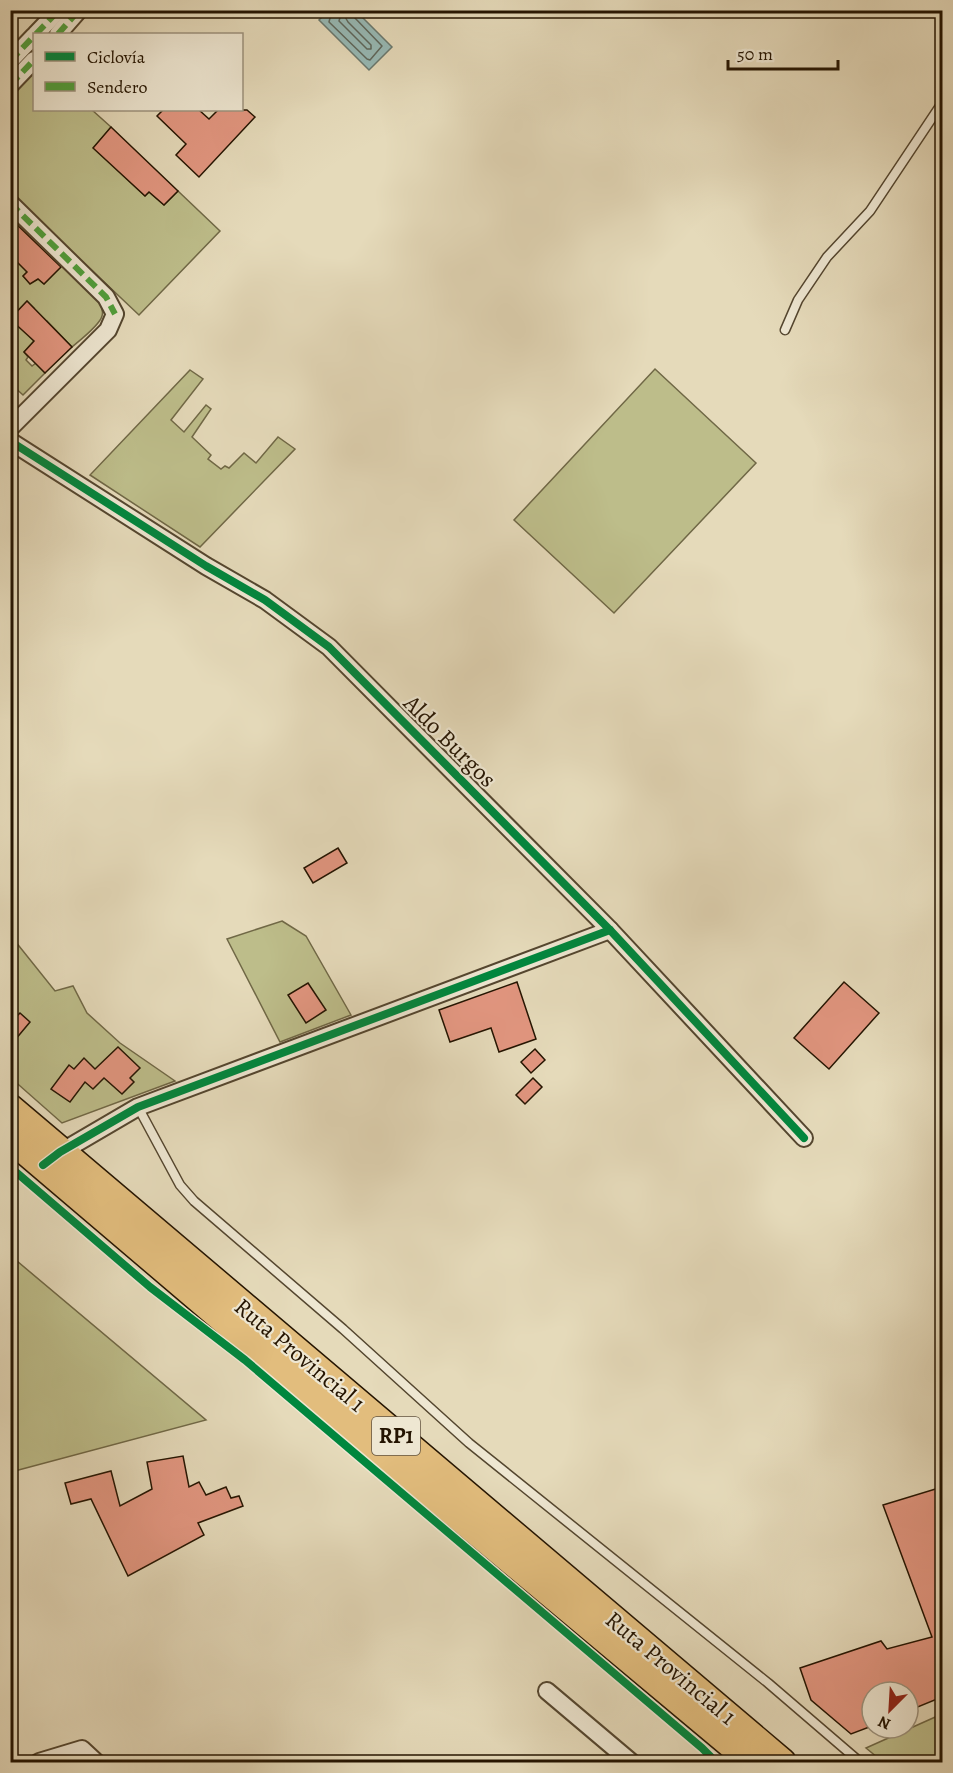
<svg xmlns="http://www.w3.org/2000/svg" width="953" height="1773" viewBox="0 0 953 1773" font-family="Alegreya,serif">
  <rect width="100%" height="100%" fill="#e5daba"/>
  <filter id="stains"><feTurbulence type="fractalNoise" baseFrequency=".00333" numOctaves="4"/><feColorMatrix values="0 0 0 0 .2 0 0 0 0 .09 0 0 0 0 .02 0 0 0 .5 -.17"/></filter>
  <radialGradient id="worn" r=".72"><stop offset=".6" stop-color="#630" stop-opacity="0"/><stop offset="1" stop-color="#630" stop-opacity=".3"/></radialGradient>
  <!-- green -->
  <g fill="#bdbd8a" stroke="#706846" stroke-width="1.5">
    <path d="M34,71V110H92L111,127L94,148L145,196L149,192L164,205L178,191L220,231L139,315L11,194L10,96Z"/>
    <path d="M11,249L27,272L23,276L30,283L38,279L44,284L62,265C74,276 107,300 102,316C100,325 79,341 72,347L47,321L30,337L34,341L24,352L28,357L26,360L32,366L36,363L45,373L23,395L11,384L10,319L34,308L27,301L11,318Z"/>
    <path d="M655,369L756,463L614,613L514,520Z"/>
    <path d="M190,370L203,379L171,420L184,432L206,405L211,409L192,437L211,455L208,459L221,469L225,466L229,468L244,453L256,463L278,437L295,449L200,547L90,475Z"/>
    <path d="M282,921L306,936L351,1015L280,1042L227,939Z"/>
    <path d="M11,936L55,991L73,986L87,1013L120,1043L175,1081L62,1123L11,1078Z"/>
    <path d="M10,1256H11L206,1420L11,1472Z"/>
    <path d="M942,1714V1762H883L866,1748Z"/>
  </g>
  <!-- water -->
  <path fill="#97bab6" stroke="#69786e" stroke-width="1.5" d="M329,10L356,11L392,47L369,70L319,20Z"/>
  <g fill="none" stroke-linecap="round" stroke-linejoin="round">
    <!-- shore -->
    <g stroke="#5e675c" stroke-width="1.5">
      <path d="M332,10L329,22L367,59L370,60L382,46L354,17L352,10"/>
      <path d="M341,14L344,15L348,22L371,45V49H367L339,21Z"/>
    </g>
  </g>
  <!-- building -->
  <g fill="#e29680" stroke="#241401" stroke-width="1.5">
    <path d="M163,110H199L209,119L218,110H247L255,117L199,177L176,155L186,144L157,116Z"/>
    <path d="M111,127L178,191L164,205L149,192L145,196L93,148Z"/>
    <path d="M10,218L61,267L44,284L38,279L30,284L23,276L27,272L10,255Z"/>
    <path d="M27,301L72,347L45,373L24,352L34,341L10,319Z"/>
    <path d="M338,848L347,863L313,883L304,868Z"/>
    <path d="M517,982L536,1039L499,1052L491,1028L450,1042L439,1010Z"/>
    <path d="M844,982L879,1013L829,1069L794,1038Z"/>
    <path d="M308,983L326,1010L306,1023L288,995Z"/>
    <path d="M20,1013L30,1022L10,1046V1020L12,1021Z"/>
    <path d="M118,1047L140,1068L130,1078L134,1082L122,1094L104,1078L93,1089L85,1082L70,1102L51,1089L69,1065L74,1069L84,1058L95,1069Z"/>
    <path d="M535,1049L545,1060L531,1073L521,1062Z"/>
    <path d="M533,1078L542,1087L525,1104L516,1095Z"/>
    <path d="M183,1456L189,1487L199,1482L206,1495L226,1487L231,1498L239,1496L243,1506L198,1523L204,1535L128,1576L91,1499L71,1504L65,1483L111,1471L120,1506L152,1489L147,1462Z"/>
    <path d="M942,1487V1697L908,1711V1692H872V1726L851,1734L811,1700L800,1668L881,1641L887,1649L932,1637L883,1505Z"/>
  </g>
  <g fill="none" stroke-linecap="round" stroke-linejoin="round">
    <!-- lane casing -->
    <g stroke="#54462f" stroke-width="11">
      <g id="lane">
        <path d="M785,330L798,300L827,257L870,211L942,103"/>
        <path d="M138,1107L180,1185L194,1201L343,1329L469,1443L768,1683L860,1762"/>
      </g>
    </g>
    <!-- street casing -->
    <g stroke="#54462f" stroke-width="20">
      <g id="street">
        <path d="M36,34L59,10"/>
        <path d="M58,34L79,10"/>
        <path d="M10,61L34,36"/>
        <path d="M10,85L34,60"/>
        <path d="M10,203L106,297L115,314L108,330L10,428"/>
        <path d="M10,441L206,566L265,600L329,647L610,930L804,1138"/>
        <path d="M56,1155L138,1107L610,930"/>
        <path d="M547,1691L631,1762"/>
        <path d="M39,1762L82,1749L96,1762"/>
      </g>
    </g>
    <!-- primary casing -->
    <g stroke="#241401" stroke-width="30">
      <g id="primary">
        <path d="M10,1108L782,1762"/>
        <path d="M10,1138L258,1349L752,1762"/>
      </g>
    </g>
    <!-- lane -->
    <use href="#lane" stroke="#eee7d2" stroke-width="8"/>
    <!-- street -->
    <use href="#street" stroke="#eee7d2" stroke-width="16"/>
    <!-- primary -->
    <use href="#primary" stroke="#e2bd7d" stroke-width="27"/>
    <!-- quiet -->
    <g stroke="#50a03c" stroke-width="6" stroke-dasharray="12 6" stroke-linecap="butt">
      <path d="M36,34L59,10"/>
      <path d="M58,34L79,10"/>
      <path d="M10,61L34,36"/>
      <path d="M10,85L34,60"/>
      <path d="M10,203L106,297L115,314"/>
    </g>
    <!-- cycleway casing -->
    <g stroke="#eee7d2" stroke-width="11">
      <g id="cycleway">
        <path d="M10,441L206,566L265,600L329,647L610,930L804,1138"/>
        <path d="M43,1165L60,1152L138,1107L610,930"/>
        <path d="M10,1167L150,1287L245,1360L702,1748L716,1762"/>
      </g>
    </g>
    <!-- cycleway -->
    <use href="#cycleway" stroke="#00873e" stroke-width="8"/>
  </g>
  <g text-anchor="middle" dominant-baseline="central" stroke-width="4.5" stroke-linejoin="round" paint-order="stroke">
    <!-- shield labels -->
    <rect fill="#eee7d2" stroke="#615340" stroke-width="1.5" x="372" y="1417" width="48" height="38" rx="4.5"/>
    <g font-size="22" font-weight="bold" fill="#241401">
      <text x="396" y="1436">RP1</text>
    </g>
    <!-- street labels -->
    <g font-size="24" fill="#241401" stroke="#eee7d2">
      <text transform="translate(450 741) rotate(45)">Aldo Burgos</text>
      <text transform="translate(300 1355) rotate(40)">Ruta Provincial 1</text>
      <text transform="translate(671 1668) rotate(40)">Ruta Provincial 1</text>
    </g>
  </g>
  <!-- margin -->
  <rect width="953" height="1773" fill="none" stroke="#e5daba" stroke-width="36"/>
  <rect x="12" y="12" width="929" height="1749" fill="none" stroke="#241401" stroke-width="3"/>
  <rect x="18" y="18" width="917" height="1737" fill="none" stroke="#241401" stroke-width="1.5"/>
  <!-- legend -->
  <rect x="33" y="33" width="210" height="78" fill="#eee7d2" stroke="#9d937e" stroke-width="1.5"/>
  <rect x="45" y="52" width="30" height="9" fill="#00873e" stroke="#9d937e" stroke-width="1.5"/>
  <text x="87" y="63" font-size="18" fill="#241401">Ciclovía</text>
  <rect x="45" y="82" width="30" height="9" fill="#50a03c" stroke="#9d937e" stroke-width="1.5"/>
  <text x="87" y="93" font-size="18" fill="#241401">Sendero</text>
  <!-- north arrow -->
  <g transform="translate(890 1710) rotate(204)"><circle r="28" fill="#eee7d2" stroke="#9d937e" stroke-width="1.5"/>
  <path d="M0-4.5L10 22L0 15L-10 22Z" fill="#8f2418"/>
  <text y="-9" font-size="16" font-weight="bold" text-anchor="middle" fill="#241401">N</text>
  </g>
  <!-- scale -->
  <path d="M728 60v9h110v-9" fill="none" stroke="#241401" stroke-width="3"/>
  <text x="737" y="60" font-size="18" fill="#241401" stroke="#eee7d2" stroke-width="4.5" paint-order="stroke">50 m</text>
  <rect width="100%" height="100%" filter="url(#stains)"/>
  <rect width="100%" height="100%" fill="url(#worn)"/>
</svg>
